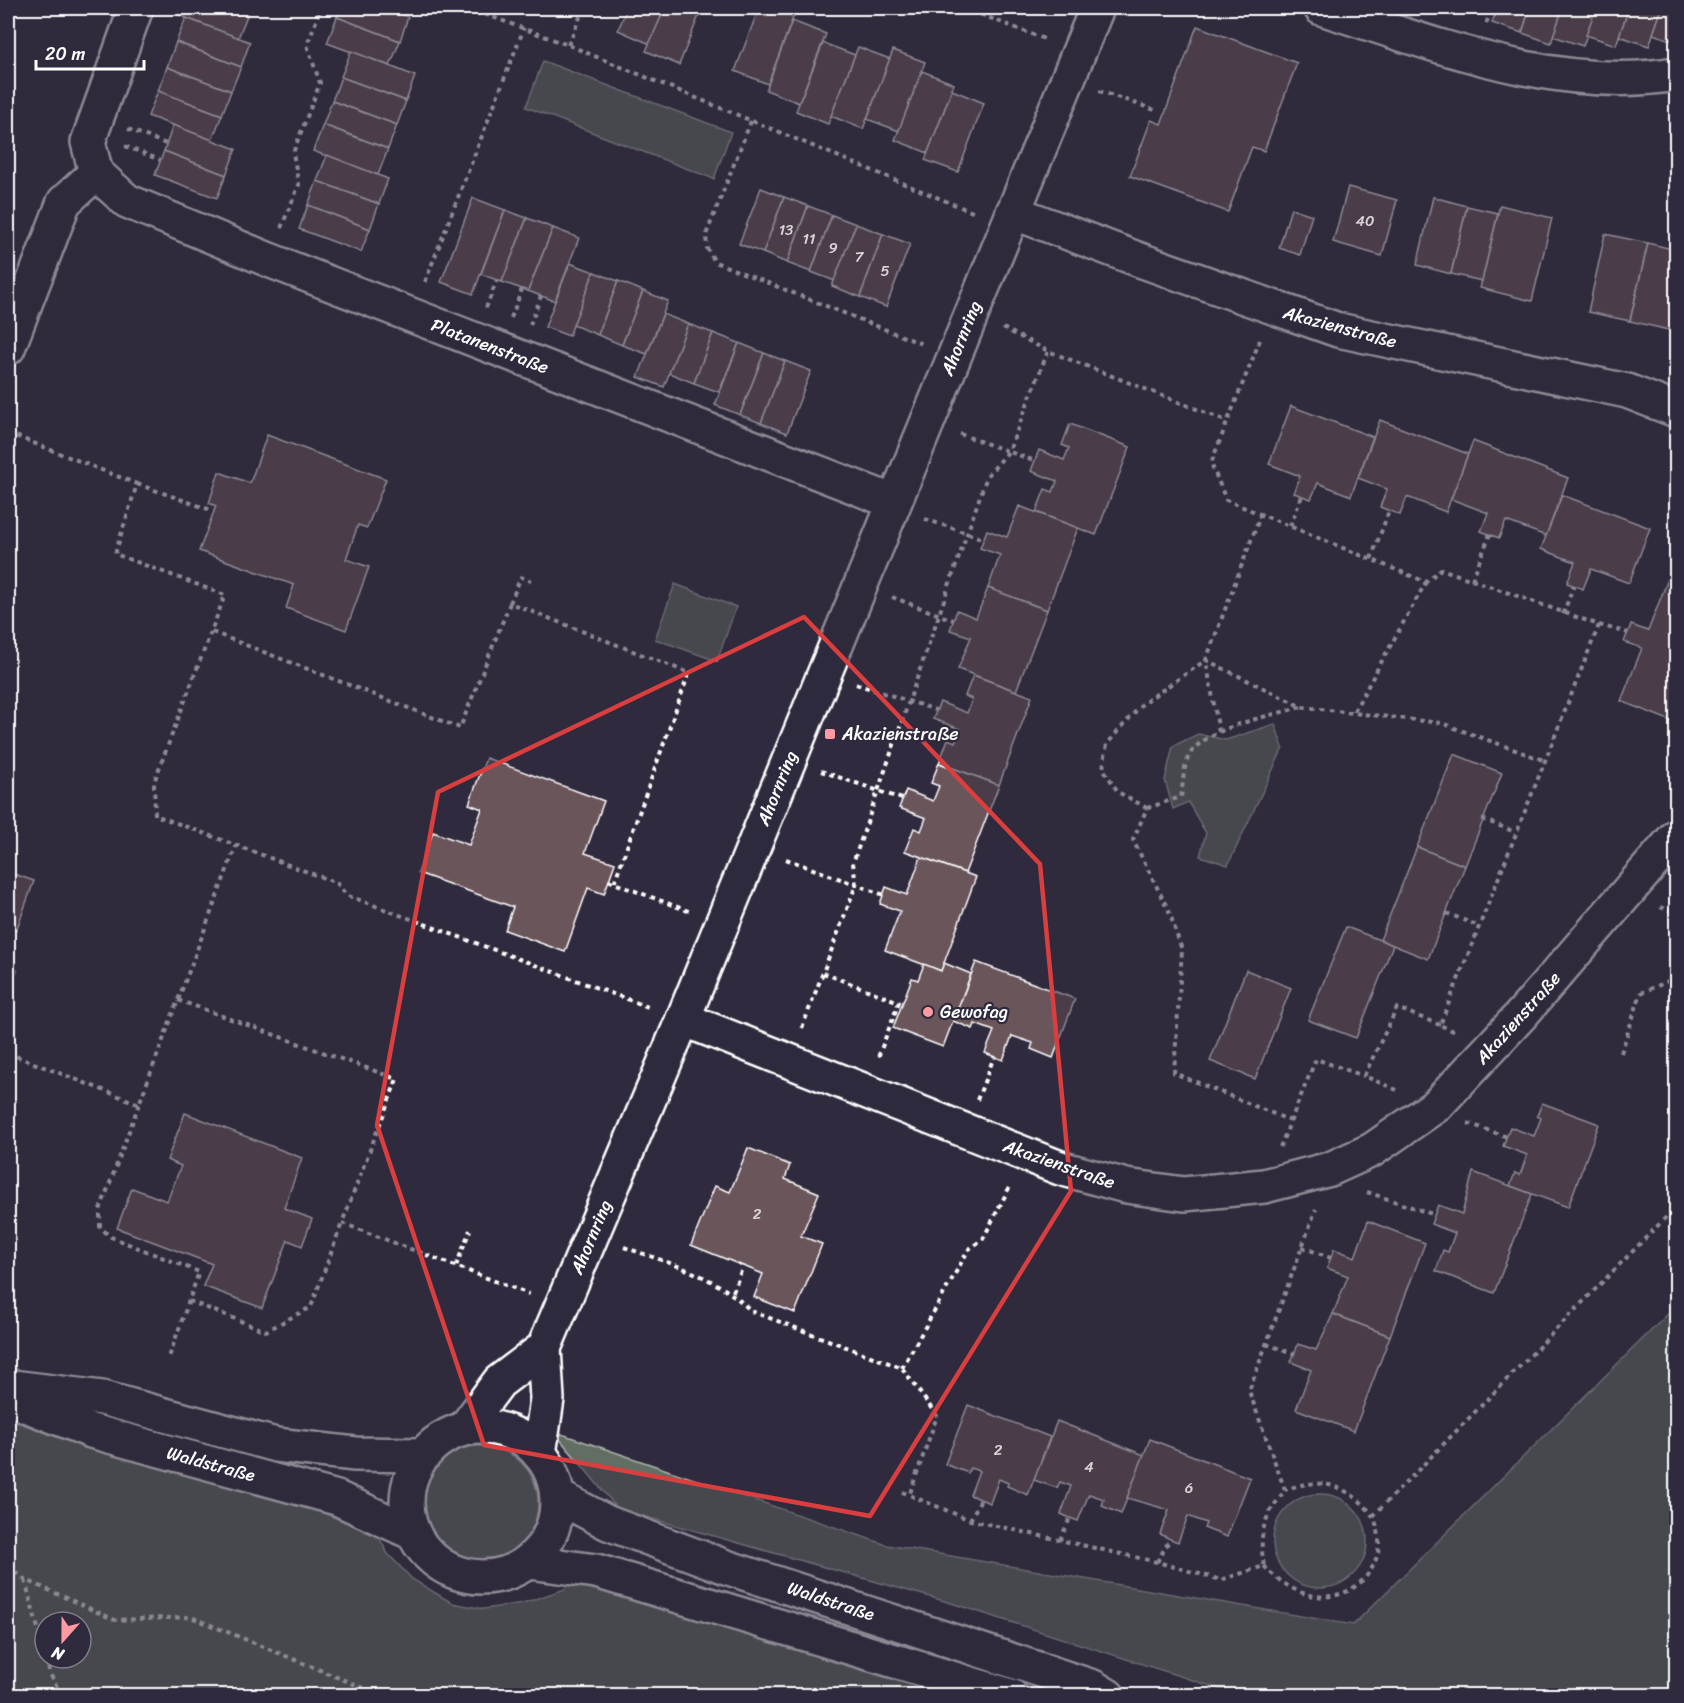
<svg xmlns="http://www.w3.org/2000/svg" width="1684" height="1703" viewBox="0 0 1684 1703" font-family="Sriracha,sans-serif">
  <rect width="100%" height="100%" fill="#2f2a3d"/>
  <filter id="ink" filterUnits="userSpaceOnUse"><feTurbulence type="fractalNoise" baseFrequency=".0167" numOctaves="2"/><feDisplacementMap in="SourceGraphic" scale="12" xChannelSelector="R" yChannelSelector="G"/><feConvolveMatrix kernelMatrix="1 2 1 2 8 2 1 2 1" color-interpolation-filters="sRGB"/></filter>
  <g filter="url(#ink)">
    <!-- green -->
    <g fill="#626e63" stroke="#b0b6b1" stroke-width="1.5" fill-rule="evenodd">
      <path d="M543,61L731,132L714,179L526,107Z"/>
      <path d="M675,584L736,607L717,661L655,639Z"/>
      <path d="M1275,724L1283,748L1228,865L1200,856L1206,833L1188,802L1173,809L1165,780L1173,746L1198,734L1226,740Z"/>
      <path d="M1676,1306V1695H1239L948,1602L618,1509L553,1431L887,1545L1353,1625Z"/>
      <path d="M8,1420L308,1507L378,1535L388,1554L412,1579L452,1603L484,1609L523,1603L565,1589L569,1582L625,1592L954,1696H8ZM45,1622H81V1658H45Z"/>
      <circle cx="481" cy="1503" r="57"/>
      <circle cx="1320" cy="1541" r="47"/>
    </g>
    <!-- building -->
    <g fill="#6b555a" stroke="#fff" stroke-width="1.5">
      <path d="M172,8H232L248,13L238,38L171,12Z"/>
      <path d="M341,8H383L408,17L400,41L337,17Z"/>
      <path d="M627,8H665L650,44L618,30Z"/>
      <path d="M665,8H702L679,65L646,51Z"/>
      <path d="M759,8H775L794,15L768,84L735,71Z"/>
      <path d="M1497,8H1530L1522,33L1492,23Z"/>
      <path d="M1530,8H1563L1551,43L1522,33Z"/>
      <path d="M1563,8H1596L1583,46L1553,36Z"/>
      <path d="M1596,8H1629L1616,45L1586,35Z"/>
      <path d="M1629,8H1662L1649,46L1619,36Z"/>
      <path d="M1662,8H1676V42L1653,34Z"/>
      <path d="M337,17L400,41L390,66L327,43Z"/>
      <path d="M186,18L250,42L241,67L176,42Z"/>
      <path d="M792,21L826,34L799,103L766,90Z"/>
      <path d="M1197,26L1297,63L1264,151L1252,147L1228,212L1130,176L1151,120L1161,124Z"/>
      <path d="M176,42L241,67L231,91L167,67Z"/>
      <path d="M823,43L855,55L828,124L796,111Z"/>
      <path d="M858,47L890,59L863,129L831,116Z"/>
      <path d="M893,50L925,62L899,131L867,119Z"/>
      <path d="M351,51L415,76L406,101L341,77Z"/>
      <path d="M167,67L231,91L222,115L158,91Z"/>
      <path d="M922,71L954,84L928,153L895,140Z"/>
      <path d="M341,77L406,101L397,125L332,101Z"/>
      <path d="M952,90L984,103L958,172L925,160Z"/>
      <path d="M158,91L222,115L212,140L148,116Z"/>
      <path d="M332,101L397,125L388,149L323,125Z"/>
      <path d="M173,125L236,149L226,175L164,151Z"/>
      <path d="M323,125L388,149L378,175L313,151Z"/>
      <path d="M164,151L226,175L217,198L155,175Z"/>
      <path d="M327,155L388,179L379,204L317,181Z"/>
      <path d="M317,181L379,204L370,229L308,205Z"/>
      <path d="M1348,187L1397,200L1382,256L1333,242Z"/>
      <path d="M761,188L784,197L763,253L739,244Z"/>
      <path d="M784,197L808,206L787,263L763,253Z"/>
      <path d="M1433,197L1467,206L1451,274L1417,265Z"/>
      <path d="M473,198L505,210L473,294L441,282Z"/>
      <path d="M308,205L370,229L361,252L299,229Z"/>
      <path d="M1500,205L1552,218L1532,301L1480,288Z"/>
      <path d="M808,206L832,215L811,272L787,263Z"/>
      <path d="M1467,206L1498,213L1482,281L1451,274Z"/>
      <path d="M1291,208L1312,215L1300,255L1279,248Z"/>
      <path d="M505,210L527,218L502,282L481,274Z"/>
      <path d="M832,215L856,224L835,281L811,272Z"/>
      <path d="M527,218L553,228L528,291L502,282Z"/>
      <path d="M856,224L883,234L860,297L832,286Z"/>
      <path d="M553,228L579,238L555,301L528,291Z"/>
      <path d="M883,234L910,244L886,307L860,297Z"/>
      <path d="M1605,234L1648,243L1630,321L1588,312Z"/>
      <path d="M1648,243L1676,250V315L1673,331L1630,321Z"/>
      <path d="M570,263L594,272L569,336L545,327Z"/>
      <path d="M594,272L618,281L598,335L573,325Z"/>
      <path d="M618,281L643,291L622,345L598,335Z"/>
      <path d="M643,291L668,301L647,354L622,345Z"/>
      <path d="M663,314L688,324L664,387L638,377Z"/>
      <path d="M688,324L713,333L694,383L669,373Z"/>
      <path d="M713,333L739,343L719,392L694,383Z"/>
      <path d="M739,343L764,353L740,415L715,405Z"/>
      <path d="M764,353L785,361L761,423L740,415Z"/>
      <path d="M785,361L811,371L787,433L761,423Z"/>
      <path d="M1291,406L1373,437L1351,496L1318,483L1311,499L1294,493L1300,476L1269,464Z"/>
      <path d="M1380,420L1468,454L1446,512L1407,497L1400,515L1380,507L1387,489L1358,478Z"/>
      <path d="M1070,424L1130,447L1096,535L1036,512L1045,489L1053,492L1057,481L1031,471L1039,450L1064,460L1069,448L1062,445Z"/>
      <path d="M267,435L386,479L367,528L358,525L346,559L369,567L346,630L286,608L294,585L199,551L216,506L209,503L219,472L250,483Z"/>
      <path d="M1473,441L1568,478L1546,536L1506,521L1499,538L1481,531L1488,513L1451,499Z"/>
      <path d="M1562,495L1650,528L1629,583L1591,569L1583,589L1567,583L1575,562L1541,549Z"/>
      <path d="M1019,506L1078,528L1047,610L988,588L1000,555L980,548L987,530L1007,537Z"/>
      <path d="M1668,579L1676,583V706L1671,721L1621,701L1642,648L1624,642L1631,625L1648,631Z"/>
      <path d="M988,588L1047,610L1016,691L958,669L971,637L950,630L957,610L976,618Z"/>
      <path d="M973,675L1032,697L999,785L939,763L948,739L955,742L960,729L933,719L940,702L967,713L972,699L965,696Z"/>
      <path d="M1454,754L1502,773L1465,866L1417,847Z"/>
      <path d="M486,758L604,801L585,853L615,863L604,894L588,888L565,952L505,930L513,907L418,873L433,832L469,845L482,809L469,804Z"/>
      <path d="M939,763L999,785L965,873L905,851L914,828L921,831L926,818L899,808L906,790L933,801L939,786L931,783Z"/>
      <path d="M1417,847L1465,866L1428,959L1380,940Z"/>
      <path d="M921,857L976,877L941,971L885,950L900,911L880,904L886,887L907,895Z"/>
      <path d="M8,872L34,881L16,931L8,928Z"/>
      <path d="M1346,927L1393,945L1356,1038L1308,1020Z"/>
      <path d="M976,962L1075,999L1053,1058L1031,1049L1033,1043L1012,1036L1003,1060L985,1053L994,1031L975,1024L973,1029L953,1021Z"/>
      <path d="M944,963L971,974L943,1047L893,1028L912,978L918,980L924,964L941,971Z"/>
      <path d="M8,966L17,970L8,996Z"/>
      <path d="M1246,970L1291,988L1255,1079L1210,1061Z"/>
      <path d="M1542,1103L1599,1124L1568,1207L1510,1186L1515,1173L1520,1175L1527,1155L1503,1146L1510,1127L1534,1136L1541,1118L1537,1116Z"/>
      <path d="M185,1113L302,1158L284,1208L312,1219L302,1246L288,1240L262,1308L203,1286L212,1264L117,1228L132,1188L167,1201L181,1166L167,1160Z"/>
      <path d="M748,1148L790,1165L785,1179L819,1193L801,1236L822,1244L795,1313L754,1297L763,1274L691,1245L715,1186L730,1192Z"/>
      <path d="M1473,1172L1532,1194L1494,1293L1436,1271L1443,1250L1448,1252L1455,1233L1431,1224L1438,1205L1462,1214Z"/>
      <path d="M1368,1221L1425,1243L1390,1336L1333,1314L1348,1276L1327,1268L1334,1249L1355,1257Z"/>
      <path d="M1333,1314L1390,1336L1354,1431L1296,1409L1311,1370L1291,1362L1298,1344L1316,1350Z"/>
      <path d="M968,1405L1050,1437L1028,1495L1007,1486L1008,1483L999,1479L990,1503L970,1495L979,1471L970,1468L968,1473L945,1464Z"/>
      <path d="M1057,1421L1144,1455L1121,1514L1102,1506L1104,1499L1089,1494L1078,1521L1070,1518L1061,1514L1071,1486L1060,1482L1057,1488L1034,1480Z"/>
      <path d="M1150,1439L1250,1478L1227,1537L1204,1528L1206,1523L1188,1516L1178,1542L1170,1539L1160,1534L1169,1510L1127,1498Z"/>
    </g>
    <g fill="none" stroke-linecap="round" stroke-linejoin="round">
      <!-- street casing -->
      <g stroke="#fff" stroke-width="38">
        <g id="street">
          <path d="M136,8L88,142L96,173L127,201L269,260L894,502"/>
          <path d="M1321,8C1432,43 1558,94 1676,74"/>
          <path d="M1013,212L1140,260L1338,330L1627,391L1676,410"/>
          <path d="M8,348L64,202L96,173"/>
          <path d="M683,1019L1060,1168L1126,1186L1184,1194L1264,1186L1330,1169L1372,1150L1437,1105L1522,1014L1676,836"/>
          <path d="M12,1387L102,1398L276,1445L355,1454L422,1455"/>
          <path d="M8,1398L91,1431L337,1498L413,1533"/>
          <circle cx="482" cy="1502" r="75"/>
          <path d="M464,1429L499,1382L544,1348"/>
          <path d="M539,1454L547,1399L544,1348L683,1019L1097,8"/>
          <path d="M557,1496L608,1523L726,1567L1093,1687L1108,1696"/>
          <path d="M529,1562L596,1571L1011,1696"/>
        </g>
      </g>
      <!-- path -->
      <g stroke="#fff" stroke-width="4" stroke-dasharray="4.5 4.5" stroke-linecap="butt">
        <path d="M468,8L568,45L975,213"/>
        <path d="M964,8L1047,40"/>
        <path d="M1482,8L1491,11L1486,24"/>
        <path d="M568,45L584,8"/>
        <path d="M1099,91L1155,110"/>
        <path d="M751,121L706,235L707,248L715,262L922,344"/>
        <path d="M128,129L166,144"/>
        <path d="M125,146L160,160"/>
        <path d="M281,228L299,185L293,153L320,83L307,45L321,8"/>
        <path d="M425,282L524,28"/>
        <path d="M486,308L497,280"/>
        <path d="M511,318L522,289"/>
        <path d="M530,325L541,296"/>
        <path d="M1003,328L1048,351L1227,421"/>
        <path d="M1260,340L1211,463L1226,500L1426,582L1441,569L1599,625L1440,1025L1458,1033"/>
        <path d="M8,433L137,484L115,554L225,595L154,782L155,815L337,883L346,895L651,1008"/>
        <path d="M960,434L1035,461"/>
        <path d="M137,484L214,511"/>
        <path d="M925,519L984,539"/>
        <path d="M1290,526L1302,496"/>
        <path d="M1371,559L1389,511"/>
        <path d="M1472,580L1490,534"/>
        <path d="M892,597L953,620"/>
        <path d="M510,603L521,577L531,581"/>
        <path d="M1563,614L1574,585"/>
        <path d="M1599,625L1628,633"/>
        <path d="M212,632L460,728L510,603L689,673L614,883L691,912"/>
        <path d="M856,684L936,710"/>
        <path d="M1354,711L1426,582"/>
        <path d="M1219,732L1206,660L1261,514"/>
        <path d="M821,771L902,799"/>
        <path d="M1147,808L1181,797C1183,785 1183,767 1189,756C1204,727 1271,716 1301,707"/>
        <path d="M1482,819L1515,832"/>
        <path d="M786,859L884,895"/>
        <path d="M609,880L614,883"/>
        <path d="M1660,907L1676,913"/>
        <path d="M1446,913L1479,926"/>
        <path d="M823,973L899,1002L877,1060"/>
        <path d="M178,1000L397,1079L342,1223L529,1294"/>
        <path d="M802,1028L856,885L853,863L987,476L1009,451L1048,351"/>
        <path d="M8,1053L139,1104L236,846"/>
        <path d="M1621,1053L1641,993L1673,979L1676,970"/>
        <path d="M1397,1090L1364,1076L1397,1008L1440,1025"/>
        <path d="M977,1100L994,1057"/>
        <path d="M139,1104L100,1210V1227L111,1237L199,1272L168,1360"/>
        <path d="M1291,1121L1174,1073L1182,950L1169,911L1133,840L1147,808L1118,792L1103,768L1107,744L1142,704L1206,660L1302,707L1441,723L1543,760"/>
        <path d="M1468,1123L1507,1137"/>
        <path d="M1280,1147L1316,1059L1364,1076"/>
        <path d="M1367,1192L1435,1215"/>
        <path d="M624,1247C671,1264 716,1275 751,1311L902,1368L937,1416L909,1496"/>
        <path d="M1302,1247L1331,1258"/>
        <path d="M456,1266L470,1230"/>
        <path d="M733,1292L743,1266"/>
        <path d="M189,1301L266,1331L311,1307L342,1223"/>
        <path d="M1266,1344L1295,1354"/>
        <path d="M902,1368L969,1249L983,1239L1011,1184"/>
        <path d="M902,1492L970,1520L1157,1562L1221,1580L1264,1566C1258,1531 1264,1518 1285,1490L1249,1391L1316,1209"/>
        <path d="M1373,1516L1676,1207"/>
        <path d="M970,1520L981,1499"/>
        <path d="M1060,1540L1070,1518"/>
        <path d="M1157,1562L1170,1539"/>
        <path d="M1264,1566C1343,1650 1424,1539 1350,1494C1327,1480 1309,1481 1285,1490"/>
        <path d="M8,1567L24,1579L115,1620L191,1617L383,1696"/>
        <path d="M25,1580L45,1655"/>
        <path d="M46,1658L50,1674L62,1696"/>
      </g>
      <!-- street -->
      <use href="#street" stroke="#2f2a3d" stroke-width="33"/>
    </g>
  </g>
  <!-- marked area -->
  <path d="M0 0H1684V1703H0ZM804,617L1040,864L1071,1191L870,1516L484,1445L377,1125L438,792Z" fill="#2f2a3d" fill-opacity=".55" fill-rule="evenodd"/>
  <path fill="none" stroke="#da3e3e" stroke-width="4.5" stroke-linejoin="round" d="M804,617L1040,864L1071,1191L870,1516L484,1445L377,1125L438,792Z"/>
  <!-- markers -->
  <g fill="#ff9aa2" stroke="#2f2a3d" stroke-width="2">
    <rect x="824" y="728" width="12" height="12" rx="3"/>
    <circle cx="928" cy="1012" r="6"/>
  </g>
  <g text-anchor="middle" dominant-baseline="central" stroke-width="4.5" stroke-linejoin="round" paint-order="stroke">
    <!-- number labels -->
    <g font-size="15" fill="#dad4d6">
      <text x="1365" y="221">40</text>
      <text x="786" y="230">13</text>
      <text x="809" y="239">11</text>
      <text x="833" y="248">9</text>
      <text x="859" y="257">7</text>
      <text x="885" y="271">5</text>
      <text x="757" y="1214">2</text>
      <text x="998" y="1450">2</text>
      <text x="1089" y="1467">4</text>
      <text x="1189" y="1488">6</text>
    </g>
    <!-- street labels -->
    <g font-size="18" fill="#fff" stroke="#2f2a3d">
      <text transform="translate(1340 327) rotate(15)">Akazienstraße</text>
      <text transform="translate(961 338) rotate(-68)">Ahornring</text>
      <text transform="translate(490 346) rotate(21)">Platanenstraße</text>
      <text transform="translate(777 788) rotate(-68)">Ahornring</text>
      <text transform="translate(1518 1018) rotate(-48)">Akazienstraße</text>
      <text transform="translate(1059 1164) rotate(19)">Akazienstraße</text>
      <text transform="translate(591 1237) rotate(-67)">Ahornring</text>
      <text transform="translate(211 1464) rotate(15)">Waldstraße</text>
      <text transform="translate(831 1601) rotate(18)">Waldstraße</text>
    </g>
    <!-- poi labels -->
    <g font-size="18" fill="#fff" stroke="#2f2a3d" text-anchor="start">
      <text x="842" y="734">Akazienstraße</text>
      <text x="940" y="1012">Gewofag</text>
    </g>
  </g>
  <!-- margin -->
  <rect width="1684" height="1703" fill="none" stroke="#2f2a3d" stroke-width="30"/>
  <rect x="15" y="15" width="1654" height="1673" fill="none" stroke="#fff" stroke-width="2" filter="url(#ink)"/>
  <!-- north arrow -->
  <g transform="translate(63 1640) rotate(201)"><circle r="28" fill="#2f2a3d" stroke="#827f8b" stroke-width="1.5"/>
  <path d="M0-4.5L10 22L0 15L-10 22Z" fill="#ff9aa2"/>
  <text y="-9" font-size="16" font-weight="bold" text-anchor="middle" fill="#ffffff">N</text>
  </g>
  <!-- scale -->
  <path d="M36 60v9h108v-9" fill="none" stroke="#ffffff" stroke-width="3"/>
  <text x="45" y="60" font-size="18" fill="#ffffff" stroke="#2f2a3d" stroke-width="4.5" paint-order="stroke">20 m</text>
</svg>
